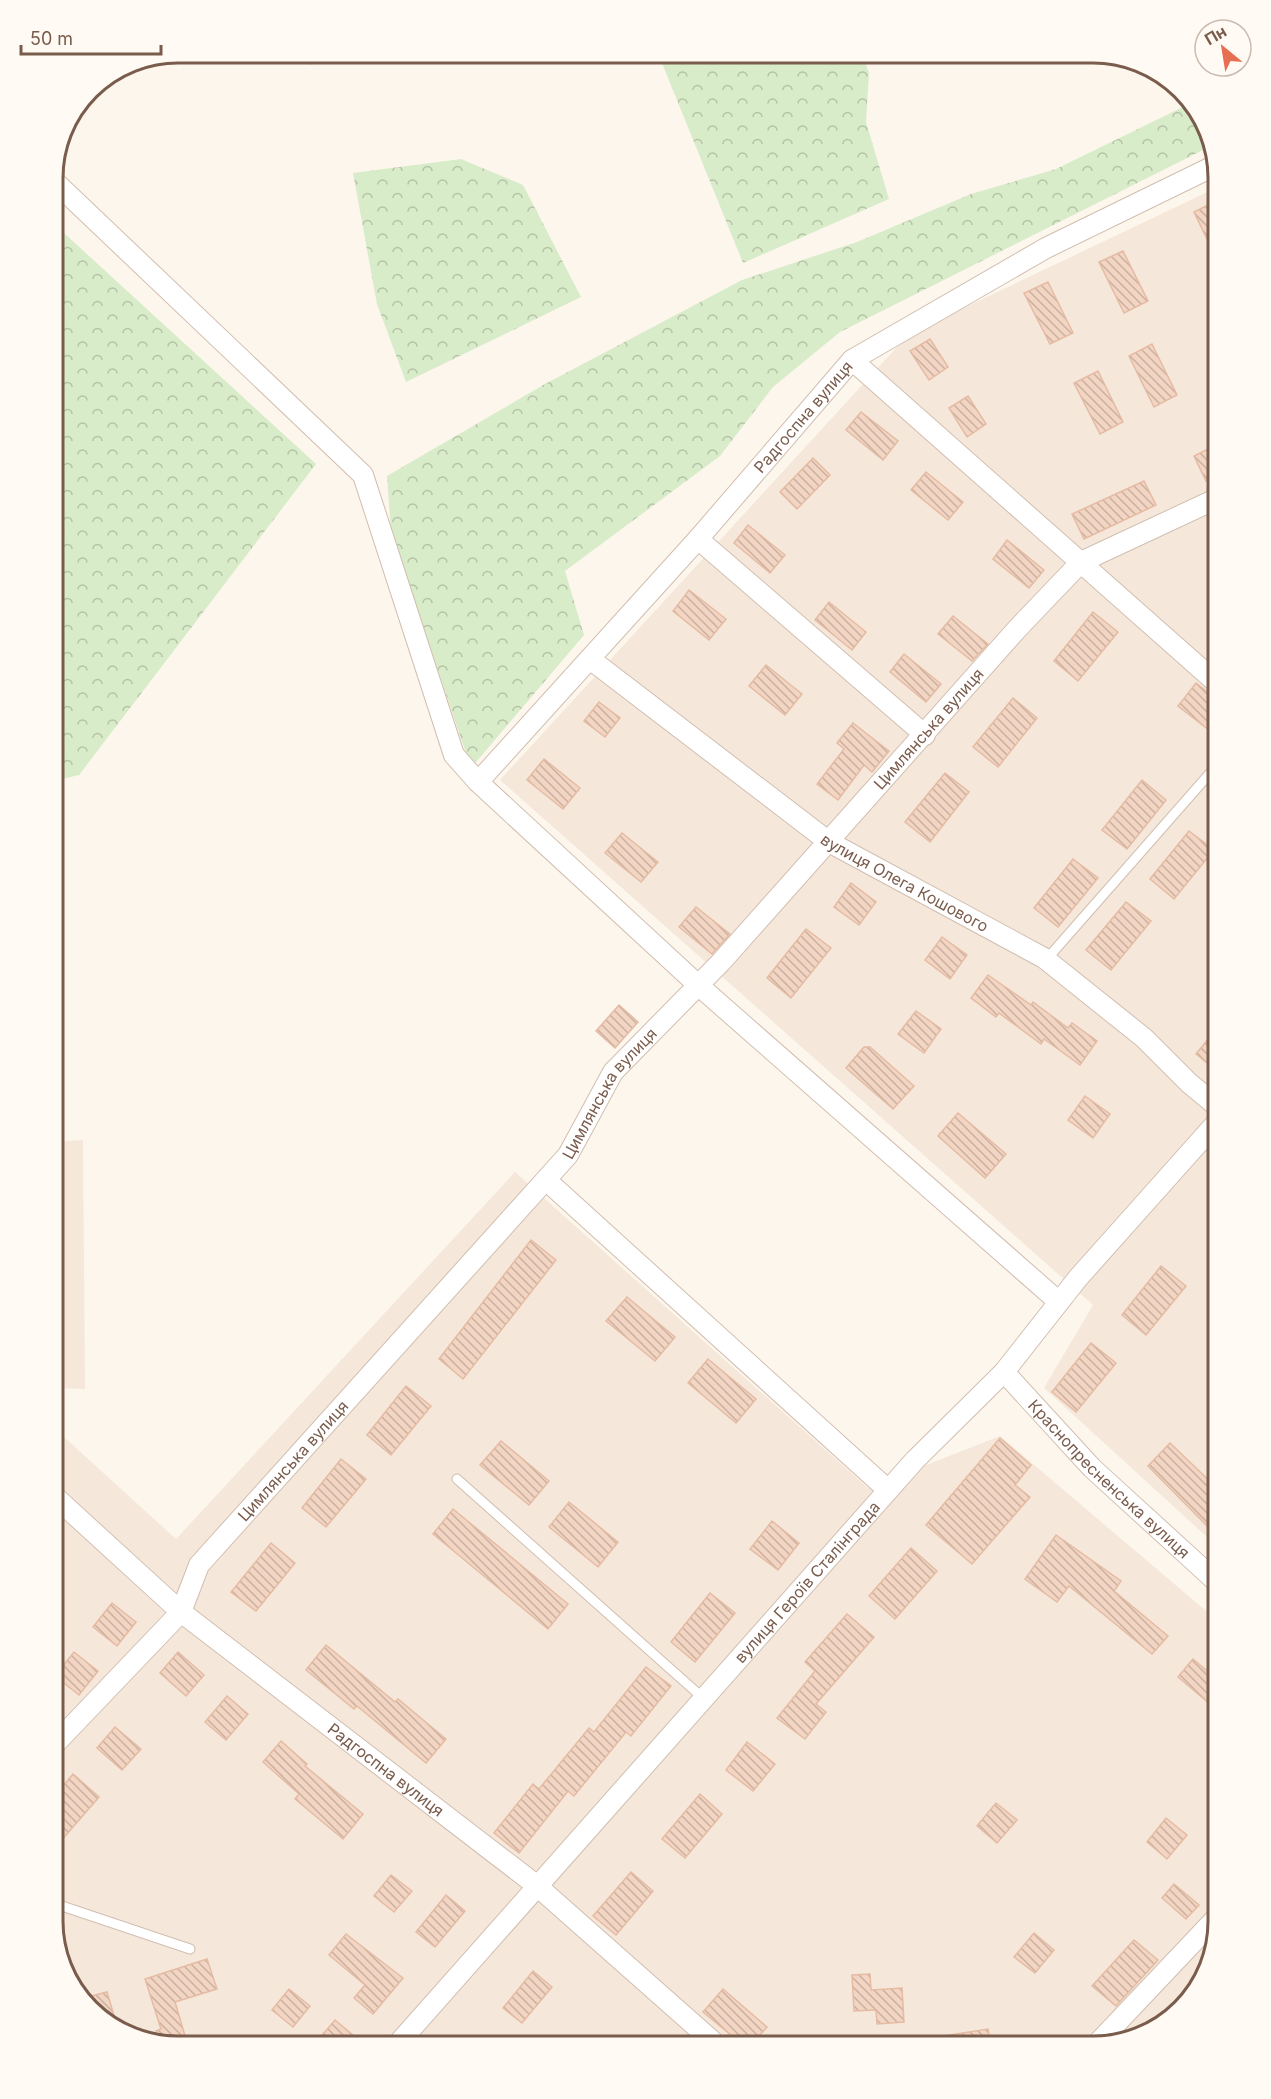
<svg xmlns="http://www.w3.org/2000/svg" width="1271" height="2099" viewBox="0 0 1271 2099" font-family="Inter,sans-serif">
  <defs>
    <pattern id="forest-crowns" width="20" height="18" patternUnits="userSpaceOnUse" patternTransform="scale(1.5)"><rect width="20" height="18" fill="#d8ecc9"/><path d="M2 6a3 3 0 1 1 6 0M12 15a3 3 0 1 1 6 0" fill="none" stroke="#b4c2a5"/></pattern>
    <pattern id="building-back-hatch" width="6" height="6" patternUnits="userSpaceOnUse" patternTransform="scale(1.5)"><rect width="6" height="6" fill="#f3d5c3"/><path d="M-1 5l2 2M0 0l6 6M5-1l2 2" fill="none" stroke="#cab0a1"/></pattern>
  </defs>
  <rect width="100%" height="100%" fill="#fdf6ec"/>
  <!-- residential -->
  <g fill="#f5e8da">
    <path d="M1218,187V1547L1044,1388L1093,1305L500,780L909,334Z"/>
    <path d="M83,1140L85,1389L53,1388V1142Z"/>
    <path d="M515,1172L868,1488L1000,1436L1218,1621V1922L1198,1991L1148,2034L1093,2046H170L108,2026L65,1976L53,1921V1427L176,1539Z"/>
  </g>
  <!-- forest -->
  <g fill="url(#forest-crowns)">
    <path d="M300,53H348L309,65Z"/>
    <path d="M685,53H862L869,73L866,122L889,199L743,263L662,63Z"/>
    <path d="M1189,104L1206,123L1211,146L840,332L773,387L720,456L565,571L584,635L471,768L391,531L387,476L545,384L742,280L857,242L971,194L1056,169Z"/>
    <path d="M461,159L523,185L581,297L406,382L377,304L353,173Z"/>
    <path d="M53,223L316,464L79,775L53,781Z"/>
  </g>
  <!-- building -->
  <g fill="url(#building-back-hatch)" stroke="#e6bba3" stroke-width="1.5">
    <path d="M1218,200V262L1194,212Z"/>
    <path d="M1123,251L1148,301L1124,313L1099,262Z"/>
    <path d="M1048,282L1073,333L1050,344L1024,293Z"/>
    <path d="M930,339L948,367L929,380L910,351Z"/>
    <path d="M1152,344L1177,395L1154,407L1129,356Z"/>
    <path d="M1098,371L1123,422L1100,434L1074,383Z"/>
    <path d="M968,396L986,424L967,437L949,408Z"/>
    <path d="M861,412L898,441L883,460L846,430Z"/>
    <path d="M1218,444V474L1206,481L1194,456Z"/>
    <path d="M813,458L830,475L797,509L780,492Z"/>
    <path d="M926,472L963,502L948,520L911,490Z"/>
    <path d="M1144,481L1156,505L1084,539L1072,514Z"/>
    <path d="M748,525L785,555L770,573L734,543Z"/>
    <path d="M1007,540L1044,570L1029,588L993,559Z"/>
    <path d="M689,590L726,619L709,640L673,611Z"/>
    <path d="M829,602L866,632L852,650L815,620Z"/>
    <path d="M1093,612L1118,632L1078,681L1054,661Z"/>
    <path d="M953,616L988,644L972,661L938,634Z"/>
    <path d="M904,654L941,684L926,702L890,672Z"/>
    <path d="M766,665L802,694L785,715L749,686Z"/>
    <path d="M1196,683L1218,700V737L1178,706Z"/>
    <path d="M1013,698L1037,718L998,767L973,747Z"/>
    <path d="M599,702L620,718L605,737L584,721Z"/>
    <path d="M853,723L889,751L872,772L864,765L838,800L817,784L844,749L837,743Z"/>
    <path d="M544,759L580,788L563,809L527,780Z"/>
    <path d="M945,773L969,792L930,842L905,822Z"/>
    <path d="M1142,780L1166,800L1127,849L1102,830Z"/>
    <path d="M1189,831L1214,850L1174,899L1150,879Z"/>
    <path d="M622,833L658,862L641,882L605,853Z"/>
    <path d="M1073,859L1098,878L1058,927L1034,908Z"/>
    <path d="M851,883L876,902L859,925L834,907Z"/>
    <path d="M1126,902L1151,921L1111,970L1086,950Z"/>
    <path d="M696,907L730,934L712,954L679,927Z"/>
    <path d="M806,929L831,948L791,998L767,978Z"/>
    <path d="M942,937L967,955L950,979L925,960Z"/>
    <path d="M988,975L1031,1005L1033,1002L1068,1028L1072,1023L1097,1041L1080,1065L1044,1039L1041,1044L999,1013L996,1017L971,998Z"/>
    <path d="M619,1005L638,1022L615,1048L596,1031Z"/>
    <path d="M916,1011L941,1029L924,1053L898,1034Z"/>
    <path d="M1218,1027V1072L1196,1054Z"/>
    <path d="M864,1047H870L914,1086L893,1109L846,1068Z"/>
    <path d="M1085,1096L1110,1114L1093,1138L1068,1120Z"/>
    <path d="M958,1113L1006,1154L985,1178L938,1136Z"/>
    <path d="M531,1240L556,1260L463,1379L439,1359Z"/>
    <path d="M1161,1266L1186,1286L1146,1335L1122,1315Z"/>
    <path d="M627,1297L675,1337L655,1361L606,1321Z"/>
    <path d="M1091,1343L1116,1363L1076,1412L1052,1392Z"/>
    <path d="M708,1359L756,1399L736,1423L688,1383Z"/>
    <path d="M406,1386L431,1406L391,1455L367,1435Z"/>
    <path d="M1000,1438L1031,1465L1015,1485L1030,1497L972,1564L926,1525Z"/>
    <path d="M501,1441L549,1481L529,1505L480,1465Z"/>
    <path d="M1170,1443L1218,1489V1537L1148,1466Z"/>
    <path d="M341,1459L366,1479L326,1527L302,1508Z"/>
    <path d="M569,1502L618,1542L598,1567L549,1527Z"/>
    <path d="M453,1509L568,1604L548,1629L433,1534Z"/>
    <path d="M772,1521L799,1543L778,1570L750,1549Z"/>
    <path d="M1056,1535L1121,1581L1114,1591L1168,1636L1152,1654L1069,1586L1057,1602L1025,1579Z"/>
    <path d="M271,1543L295,1563L256,1611L231,1592Z"/>
    <path d="M911,1548L937,1571L895,1619L869,1596Z"/>
    <path d="M710,1593L735,1613L695,1662L671,1642Z"/>
    <path d="M112,1603L136,1622L117,1646L93,1627Z"/>
    <path d="M847,1614L874,1637L816,1704L826,1712L805,1739L777,1718L815,1671L805,1662Z"/>
    <path d="M326,1645L395,1702L398,1699L446,1739L426,1763L357,1706L354,1709L306,1670Z"/>
    <path d="M74,1652L98,1671L79,1695L55,1676Z"/>
    <path d="M178,1652L204,1675L186,1696L160,1673Z"/>
    <path d="M1193,1659L1218,1680V1711L1178,1677Z"/>
    <path d="M646,1667L671,1686L631,1736L626,1732L574,1796L568,1791L519,1853L494,1833L533,1784L539,1789L589,1728L594,1732Z"/>
    <path d="M227,1696L248,1714L226,1740L205,1722Z"/>
    <path d="M115,1727L141,1749L122,1770L97,1748Z"/>
    <path d="M281,1741L307,1764L305,1766L363,1814L343,1839L295,1799L299,1794L263,1762Z"/>
    <path d="M747,1742L775,1764L753,1791L726,1770Z"/>
    <path d="M73,1774L99,1797L53,1850V1798Z"/>
    <path d="M700,1794L722,1814L685,1858L662,1839Z"/>
    <path d="M996,1803L1017,1820L997,1843L977,1826Z"/>
    <path d="M1166,1818L1187,1835L1167,1859L1147,1842Z"/>
    <path d="M631,1872L653,1891L616,1935L593,1916Z"/>
    <path d="M391,1875L412,1891L394,1912L374,1896Z"/>
    <path d="M1174,1884L1199,1905L1186,1919L1162,1898Z"/>
    <path d="M446,1895L465,1911L435,1947L416,1932Z"/>
    <path d="M1034,1933L1054,1950L1035,1973L1014,1957Z"/>
    <path d="M346,1934L403,1978L373,2014L354,1998L365,1985L329,1955Z"/>
    <path d="M1134,1940L1158,1960L1116,2006L1092,1986Z"/>
    <path d="M207,1959L217,1989L175,2002L188,2046H170L159,2043L156,2031L161,2029L145,1979Z"/>
    <path d="M533,1971L552,1987L522,2023L503,2008Z"/>
    <path d="M870,1974L871,1990L902,1988L904,2022L877,2024L876,2010L854,2011L852,1975Z"/>
    <path d="M289,1989L310,2006L293,2027L272,2010Z"/>
    <path d="M723,1989L767,2027L750,2046H744L703,2012Z"/>
    <path d="M107,1992L118,2029L108,2026L84,1998Z"/>
    <path d="M335,2020L354,2036L346,2046H313Z"/>
    <path d="M988,2029L991,2046H931V2038Z"/>
  </g>
  <g fill="none" stroke-linecap="round" stroke-linejoin="round">
    <!-- lane casing -->
    <g stroke="#d1beb0" stroke-width="11">
      <g id="lane">
        <path d="M1046,960L1218,764"/>
        <path d="M457,1479L703,1698"/>
        <path d="M53,1903L190,1949"/>
      </g>
    </g>
    <!-- street casing -->
    <g stroke="#d1beb0" stroke-width="22">
      <g id="street">
        <path d="M53,180L363,475L454,755L478,782L698,985L1059,1302"/>
        <path d="M852,360L1218,684"/>
        <path d="M698,539L925,735"/>
        <path id="s1" d="M590,659L829,842L1044,958L1144,1038L1189,1083L1218,1107"/>
        <path id="s2" d="M478,782L698,539L852,360L1046,248L1216,165"/>
        <path d="M546,1180L888,1490"/>
        <path id="s3" d="M1004,1372L1092,1468L1218,1583"/>
        <path id="s4" d="M53,1495L181,1612L536,1885L718,2046"/>
        <path id="s5" d="M53,1746L181,1612L199,1565L568,1155L613,1072L721,962L1018,628L1081,562L1218,498"/>
        <path id="s6" d="M396,2046L915,1460L1004,1372L1078,1278L1218,1121"/>
        <path d="M1095,2046L1218,1916"/>
      </g>
    </g>
    <!-- lane -->
    <use href="#lane" stroke="#fff" stroke-width="9"/>
    <!-- street -->
    <use href="#street" stroke="#fff" stroke-width="20"/>
  </g>
  <g text-anchor="middle" dominant-baseline="central" stroke-width="4.5" stroke-linejoin="round" paint-order="stroke">
    <!-- street labels -->
    <g font-size="16" fill="#7a5c4d" stroke="#fffaf3">
      <text stroke="none"><textPath href="#s2" startOffset="489">Радгоспна вулиця</textPath></text>
      <text stroke="none"><textPath href="#s5" startOffset="1348">Цимлянська вулиця</textPath></text>
      <text stroke="none"><textPath href="#s1" startOffset="387">вулиця Олега Кошового</textPath></text>
      <text stroke="none"><textPath href="#s5" startOffset="862">Цимлянська вулиця</textPath></text>
      <text stroke="none"><textPath href="#s5" startOffset="376">Цимлянська вулиця</textPath></text>
      <text stroke="none"><textPath href="#s3" startOffset="150">Краснопресненська вулиця</textPath></text>
      <text stroke="none"><textPath href="#s6" startOffset="620">вулиця Героїв Сталінграда</textPath></text>
      <text stroke="none"><textPath href="#s4" startOffset="432">Радгоспна вулиця</textPath></text>
    </g>
  </g>
  <!-- crop -->
  <path d="M0 0H1271V2099H0ZM178 63H1093A115 115 0 0 1 1208 178V1921A115 115 0 0 1 1093 2036H178A115 115 0 0 1 63 1921V178A115 115 0 0 1 178 63Z" fill="#fffaf3" fill-rule="evenodd"/>
  <path fill="none" stroke="#7a5c4d" stroke-width="3" d="M178 63H1093A115 115 0 0 1 1208 178V1921A115 115 0 0 1 1093 2036H178A115 115 0 0 1 63 1921V178A115 115 0 0 1 178 63Z"/>
  <!-- north arrow -->
  <g transform="translate(1223 48) rotate(330)"><circle r="28" fill="#fffaf3" stroke="#cabbb1" stroke-width="1.5"/>
  <path d="M0-4.5L10 22L0 15L-10 22Z" fill="#e76f51"/>
  <text y="-9" font-size="16" font-weight="bold" text-anchor="middle" fill="#7a5c4d">Пн</text>
  </g>
  <!-- scale -->
  <path d="M21 45v9h140v-9" fill="none" stroke="#7a5c4d" stroke-width="3"/>
  <text x="30" y="45" font-size="18" fill="#7a5c4d" stroke="#fffaf3" stroke-width="4.5" paint-order="stroke">50 m</text>
</svg>
